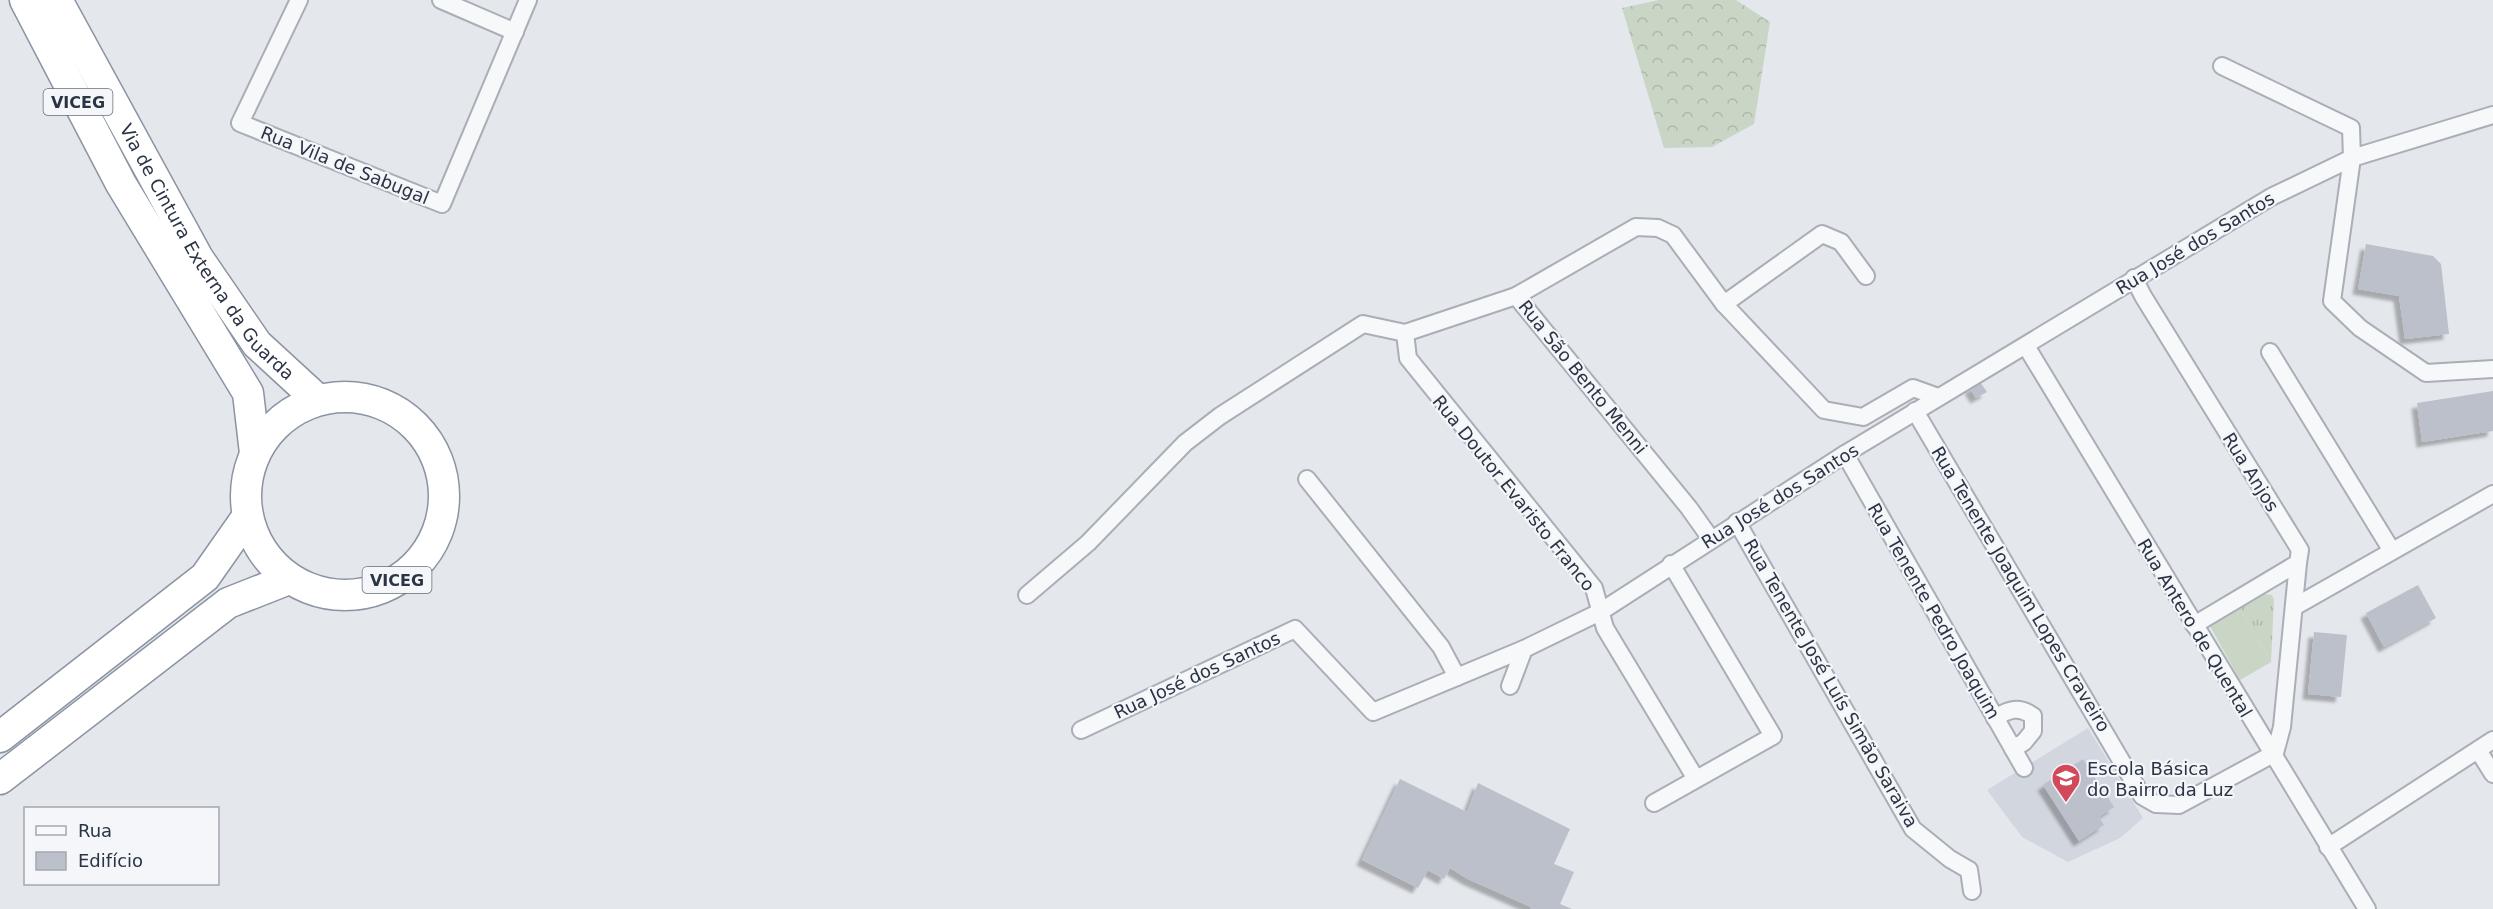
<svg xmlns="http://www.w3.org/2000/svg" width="2493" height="909" viewBox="0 0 2493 909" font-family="'DejaVu Sans',sans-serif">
  <defs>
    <pattern id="forest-crowns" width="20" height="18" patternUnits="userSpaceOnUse" patternTransform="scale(1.5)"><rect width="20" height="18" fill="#c9d6c5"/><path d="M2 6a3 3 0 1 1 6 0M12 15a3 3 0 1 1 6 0" fill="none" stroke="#adb8ab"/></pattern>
    <pattern id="park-tufts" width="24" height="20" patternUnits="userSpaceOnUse" patternTransform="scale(1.5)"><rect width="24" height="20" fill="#c9d6c5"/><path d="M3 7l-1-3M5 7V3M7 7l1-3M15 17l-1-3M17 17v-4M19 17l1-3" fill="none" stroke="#adb8ab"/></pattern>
    <filter id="shadow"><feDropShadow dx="-5.5" dy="5.5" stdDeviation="1.5" flood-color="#0004"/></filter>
  </defs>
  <rect width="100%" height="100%" fill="#e4e7ec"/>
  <!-- built -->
  <path fill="#d2d6de" d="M2088,728L2143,818L2120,838L2068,862L2022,837L1987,790Z"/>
  <!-- green -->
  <path fill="#c9d6c5" d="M2240,609L2271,662L2240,680L2210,626Z"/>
  <!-- forest -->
  <path fill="url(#forest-crowns)" d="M1659,0H1736L1770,22L1754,124L1712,147L1664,148L1622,8Z"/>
  <!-- park -->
  <path fill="url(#park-tufts)" d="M2265,594L2272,595L2274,600L2271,662L2240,609Z"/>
  <!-- building -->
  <g fill="#bbc0ca" filter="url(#shadow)">
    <path d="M2366,244L2433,256L2441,264L2449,334L2405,339L2399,296L2358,289Z"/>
    <path d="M1980,382L1987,392L1976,398L1970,388Z"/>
    <path d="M2493,391V431L2422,442L2417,403Z"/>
    <path d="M2418,585L2436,618L2384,647L2366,613Z"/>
    <path d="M2314,632L2347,635L2341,697L2308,694Z"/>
    <path d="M2083,759L2114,807L2099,817L2104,825L2079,841L2043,785Z"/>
    <path d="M1400,779L1467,812L1478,783L1570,829L1554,864L1574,872L1560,904L1572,909H1530L1531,907L1468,879L1450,868L1444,879L1428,870L1418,888L1362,860Z"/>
  </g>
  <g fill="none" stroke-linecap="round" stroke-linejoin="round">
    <!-- street casing -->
    <g stroke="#a9aeb7" stroke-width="20">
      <g id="street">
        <path d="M299,0L240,123L442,204L528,0"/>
        <path d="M441,0L515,32"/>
        <path d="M2222,66L2351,128L2352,158L2332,301L2360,328L2426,373L2493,369"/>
        <path d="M2134,278L2143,296L2300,550L2298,563L2194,625"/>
        <path d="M1724,304L1822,234L1841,242L1866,276"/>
        <path d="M1405,333L1408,358L1594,588L1605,628L1696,779"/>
        <path d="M2026,346L2367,909"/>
        <path d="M2270,352L2392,551"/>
        <path d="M1915,411L2142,796L2156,804L2179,805L2275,753L2282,727L2298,563"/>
        <path d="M1845,454L2024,768"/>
        <path d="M1307,479L1441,647L1457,677"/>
        <path d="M1737,522L1913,829L1950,859L1969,870L1972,891"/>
        <path d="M1711,539L1689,508L1516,296L1636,227L1658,228L1673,235L1724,304L1824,410L1863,417L1913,388L1938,397"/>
        <path d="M1027,595L1088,543L1185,443L1220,416L1363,324L1405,333L1516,296"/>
        <path d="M2294,607L2493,494"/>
        <path d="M1510,686L1524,649"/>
        <path d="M1995,718C2009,709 2019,706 2033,716V731L2024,742L2013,749"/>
        <path d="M1081,730L1295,629L1373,712L1524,649L1600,612L1845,454L2271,197L2352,158L2493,115"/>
        <path d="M2478,750L2493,774"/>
        <path d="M1654,803L1773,736L1671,564"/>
        <path d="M2328,847L2493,740"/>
      </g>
    </g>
    <!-- highway casing -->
    <g stroke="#8b94a3" stroke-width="33">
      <g id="highway">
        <path d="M25,0L121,184L248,393L255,453"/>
        <path id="s1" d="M57,0L198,258L257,344L318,400"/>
        <circle cx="345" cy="496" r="99"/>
        <path d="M0,737L205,577L247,517"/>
        <path d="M0,779L228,603L289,579"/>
      </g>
    </g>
    <!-- street -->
    <use href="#street" stroke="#f7f8fa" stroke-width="16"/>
    <!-- highway -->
    <use href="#highway" stroke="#fff" stroke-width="30"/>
  </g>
  <!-- icons -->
  <defs>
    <g id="school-pin" transform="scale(1.5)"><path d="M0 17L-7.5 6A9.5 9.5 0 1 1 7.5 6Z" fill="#d1495b" stroke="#f4f6f9"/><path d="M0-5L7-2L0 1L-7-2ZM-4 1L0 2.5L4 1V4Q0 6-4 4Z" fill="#fff"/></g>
  </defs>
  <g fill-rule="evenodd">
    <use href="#school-pin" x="2066" y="778"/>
  </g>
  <g text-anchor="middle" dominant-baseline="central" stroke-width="4.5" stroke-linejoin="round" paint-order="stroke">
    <!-- shield labels -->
    <g fill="#f4f6f9" stroke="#676e7b" stroke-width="1.5">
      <rect x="43.5" y="89" width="69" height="26" rx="4.5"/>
      <rect x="362.5" y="567" width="69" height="26" rx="4.5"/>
    </g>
    <g font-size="16" font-weight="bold" fill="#2b3445">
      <text x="78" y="102">VICEG</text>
      <text x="397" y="580">VICEG</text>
    </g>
    <!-- street labels -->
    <g font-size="18" fill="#2b3445" stroke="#f4f6f9">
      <text transform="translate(345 165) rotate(22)">Rua Vila de Sabugal</text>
      <text transform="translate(2195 243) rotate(-31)">Rua José dos Santos</text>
      <text stroke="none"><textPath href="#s1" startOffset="294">Via de Cintura Externa da Guarda</textPath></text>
      <text transform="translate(1583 377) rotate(51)">Rua São Bento Menni</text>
      <text transform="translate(2251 472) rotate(58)">Rua Anjos</text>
      <text transform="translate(1514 493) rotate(51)">Rua Doutor Evaristo Franco</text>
      <text transform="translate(1780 496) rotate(-32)">Rua José dos Santos</text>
      <text transform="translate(2021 589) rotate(59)">Rua Tenente Joaquim Lopes Craveiro</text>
      <text transform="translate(1934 611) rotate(60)">Rua Tenente Pedro Joaquim</text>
      <text transform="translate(2195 628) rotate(59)">Rua Antero de Quental</text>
      <text transform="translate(1197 675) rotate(-25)">Rua José dos Santos</text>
      <text transform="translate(1831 683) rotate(60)">Rua Tenente José Luís Simão Saraiva</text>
    </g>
    <!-- poi labels -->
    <g font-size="18" fill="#2b3445" stroke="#f4f6f9" text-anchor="start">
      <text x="2087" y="768">Escola Básica<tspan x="2087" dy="21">do Bairro da Luz</tspan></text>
    </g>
  </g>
  <!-- legend -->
  <rect x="24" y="807" width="195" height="78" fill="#f4f6f9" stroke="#a4a8b1" stroke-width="1.5"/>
  <rect x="36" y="826" width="30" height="9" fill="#f7f8fa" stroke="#a4a8b1" stroke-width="1.5"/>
  <text x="78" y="837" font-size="18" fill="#2b3445">Rua</text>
  <rect x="36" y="852" width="30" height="18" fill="#bbc0ca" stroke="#a4a8b1" stroke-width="1.5"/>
  <text x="78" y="867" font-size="18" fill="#2b3445">Edifício</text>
</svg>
